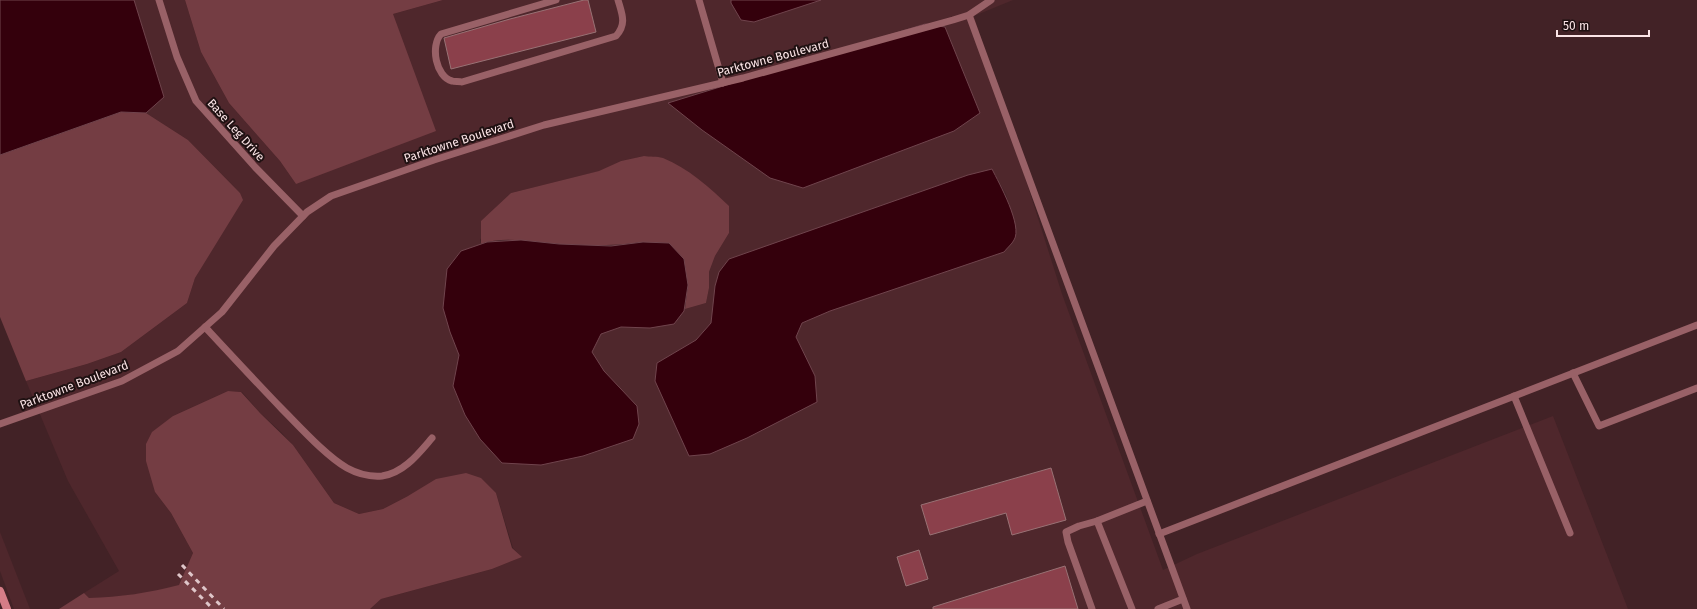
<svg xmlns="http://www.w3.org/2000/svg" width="1697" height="609" viewBox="0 0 1697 609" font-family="'Fira Sans',sans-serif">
  <rect width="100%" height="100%" fill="#422226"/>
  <!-- built -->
  <g fill="#4f272c" fill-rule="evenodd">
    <path d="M134,0H185L201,52L229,103L280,161L296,184L393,14L443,0H731V3L754,22L821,0H1013L974,16L1062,294L1163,570L1197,554L1553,416L1628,609H370L381,599L492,569L521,557L513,548L496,493L408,496L383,509L359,514L334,503L293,445L281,432L260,413L242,392L228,391L173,416L155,492L171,513L193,553L179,586L147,593L109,598H89L84,593L119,571L68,481L26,381L87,364L121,352L187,303L195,278L240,193L188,140L146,113L164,97ZM925,24L945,27L980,113L954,131L803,188L668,103ZM644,156L662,158L729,233L715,256L709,272V288L706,303L685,309L684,311L650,328L621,327L601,334L592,352L604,371L637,406L615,446L583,456L541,465L502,463L480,439L465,415L453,386L459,355L447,269L461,251L481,244L480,240L511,193L600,171L621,161ZM992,169L1006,194L1015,225V239L830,311L802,323L796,337L815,376L817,402L747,438L710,454L657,363L696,340L711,323L714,307L729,259L968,175Z"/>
    <path d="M0,532L30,609H14L0,571Z"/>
  </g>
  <!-- green -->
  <g fill="#743d43">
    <path d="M185,0H443L393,14L436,131L296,184L280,161L229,103L201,52Z"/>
    <path d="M121,112L146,113L188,140L240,193L243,200L195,278L187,303L121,352L87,364L26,381L0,317V155Z"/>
    <path d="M644,156C650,157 657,156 663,158C688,168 710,188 729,206V233L715,256L709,272V288L706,303L685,309L688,285L643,242C614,246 589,246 560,244C536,243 504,235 481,244V221L511,193L599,171L621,161Z"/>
    <path d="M228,391L241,392L260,413L293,445L334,503L359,514L383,509L408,496L436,479L466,473L481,478L496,493L512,548L522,557L492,569L381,599L370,609H59L84,593L89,598C120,597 149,593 179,585L193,553L171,513L155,492L146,461V444L152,432L173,416Z"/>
  </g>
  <!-- water -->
  <g fill="#34000c" stroke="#70444d">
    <path d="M0,0H134L164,97L146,113L121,112L0,155Z"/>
    <path d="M731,0H821L754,22L741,20L731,3Z"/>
    <path d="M925,24L945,27L980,113L954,131L803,188L770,178L702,130L668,103Z"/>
    <path d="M992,169C999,183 1023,226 1014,240C1012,244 1007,248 1004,252L830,311L802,323L796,337L815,376L817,402L747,438L710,454L689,456L655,381L657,363L696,340L711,323L715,286L719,272L729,259L968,175Z"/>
    <path d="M521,240L559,244L611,246L643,242L669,243L684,259L688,285L684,311L674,324L650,328L621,327L601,334L592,352L604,371L637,406L639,424L633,439L583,456L541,465L502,463L480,439L465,415L453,386L459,355L450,332L443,308L447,269L461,251L487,242Z"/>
  </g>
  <!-- building -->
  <g fill="#8b404b" stroke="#997275">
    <path d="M584,0H588L596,32L451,69L444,38L510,19Z"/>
    <path d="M1051,468L1066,520L1012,535L1006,513L930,535L921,505Z"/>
    <path d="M919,550L928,579L906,586L897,557Z"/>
    <path d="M1065,566L1078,609H933V607Z"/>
  </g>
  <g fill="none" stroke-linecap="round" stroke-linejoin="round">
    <!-- lane -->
    <g stroke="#996167" stroke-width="7">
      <path d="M159,0L177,57L196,101L255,167L303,216"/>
      <path d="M556,0L441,34C430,46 436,77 452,81C455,82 459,81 462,82L616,36C627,24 622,14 618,0"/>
      <path d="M699,0L723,83"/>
      <path d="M969,15L1187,609"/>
      <path d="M205,327C231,355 256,382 282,409C300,427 326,456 347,468C358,474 370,477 382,476C404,473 419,453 432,438"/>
      <path d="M1573,373L1599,426L1697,388"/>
      <path d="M1514,396L1570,533"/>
      <path d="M0,424L122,381L178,351L222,312L274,246L307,212L331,196L434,160L544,125L743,78L953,20L969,15L991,0"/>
      <path d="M1159,534L1697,325"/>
      <path d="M1092,609L1068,542L1066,532L1079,526L1097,521"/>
      <path d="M1132,609L1097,521L1147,501"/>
      <path d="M1158,609L1183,599"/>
    </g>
    <!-- secondary -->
    <path stroke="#d57d87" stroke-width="8" d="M0,591L7,609"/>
    <!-- rail -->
    <g stroke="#dfc6c9" stroke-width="3" stroke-dasharray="5 5" stroke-linecap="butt">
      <path d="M182,565L224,609"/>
      <path d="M178,574L213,609"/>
    </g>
  </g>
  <g text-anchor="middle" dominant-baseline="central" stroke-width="4" stroke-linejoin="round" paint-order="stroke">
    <!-- street labels -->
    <g font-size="12" fill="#fbe4e6" stroke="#1f1112">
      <text transform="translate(773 58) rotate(-15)">Parktowne Boulevard</text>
      <text transform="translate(236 130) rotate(48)">Base Leg Drive</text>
      <text transform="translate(459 141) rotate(-18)">Parktowne Boulevard</text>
      <text transform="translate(74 385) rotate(-21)">Parktowne Boulevard</text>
    </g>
  </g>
  <!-- scale -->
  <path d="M1557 30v6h92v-6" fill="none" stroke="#fbe4e6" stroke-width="2"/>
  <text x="1563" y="30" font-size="12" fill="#fbe4e6" stroke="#1f1112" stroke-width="3" paint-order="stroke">50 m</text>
</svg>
